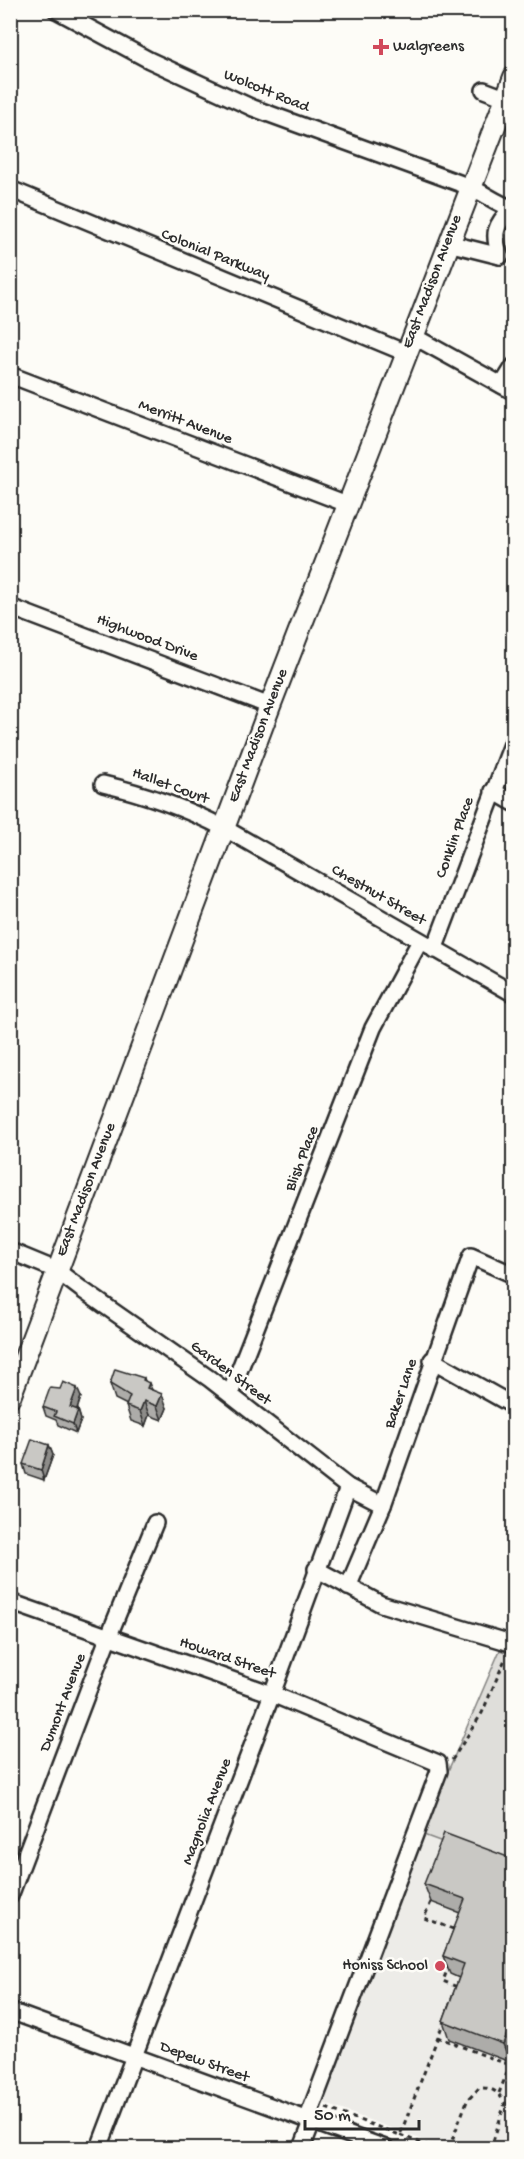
<svg xmlns="http://www.w3.org/2000/svg" width="524" height="2159" viewBox="0 0 524 2159" font-family="'Gochi Hand',sans-serif">
  <rect width="100%" height="100%" fill="#fdfcf7"/>
  <filter id="ink" filterUnits="userSpaceOnUse"><feTurbulence type="fractalNoise" baseFrequency=".0167" numOctaves="2"/><feDisplacementMap in="SourceGraphic" scale="12" xChannelSelector="R" yChannelSelector="G"/><feConvolveMatrix kernelMatrix="1 2 1 2 8 2 1 2 1" color-interpolation-filters="sRGB"/></filter>
  <g filter="url(#ink)">
    <!-- built -->
    <path fill="#edece8" d="M500,1650L513,1655V2148H444L310,2098Z"/>
    <!-- green -->
    <path fill="#dfdeda" stroke="#858482" stroke-width="1.5" d="M500,1650L513,1655V1868L421,1834Z"/>
    <g fill="none" stroke-linecap="round" stroke-linejoin="round">
      <!-- minor casing -->
      <g stroke="#2b2b2b" stroke-width="20">
        <g id="minor">
          <path d="M56,10L149,60L253,108L470,187C486,194 497,204 514,209"/>
          <path d="M484,90L505,98"/>
          <path d="M10,189L406,353"/>
          <path d="M448,243L500,256"/>
          <path d="M500,256C492,233 495,225 512,208"/>
          <path d="M413,336L514,392"/>
          <path d="M10,375L347,504"/>
          <path d="M502,385L514,366"/>
          <path d="M10,607L270,706"/>
          <path d="M103,784C146,794 185,808 224,828L514,994"/>
          <path d="M493,791L514,803"/>
          <path d="M434,950L514,739"/>
          <path d="M10,1251L56,1270L81,1289L210,1379L348,1487L383,1505"/>
          <path d="M432,1360L514,1406"/>
          <path d="M230,1394L373,1028L420,941"/>
          <path d="M316,1569L381,1604L514,1644"/>
          <path d="M348,1587L383,1505L471,1256L514,1275"/>
          <path d="M10,1602L272,1694L438,1763L439,1771L307,2120"/>
          <path d="M10,1896L108,1638L155,1523"/>
          <path d="M10,2011L385,2148"/>
          <path d="M99,2148L272,1694L348,1487"/>
          <path d="M302,2148L312,2122"/>
        </g>
      </g>
      <!-- major casing -->
      <g stroke="#2b2b2b" stroke-width="24">
        <path id="major" d="M10,1397L270,706L514,77"/>
      </g>
      <!-- path -->
      <g stroke="#2b2b2b" stroke-width="3" stroke-dasharray="4.5 4.5" stroke-linecap="butt">
        <path d="M452,1760L482,1713L506,1657"/>
        <path d="M431,1902L424,1918L456,1930"/>
        <path d="M449,1965L443,1981L457,1987L456,1989"/>
        <path d="M437,2037L504,2063L514,2064"/>
        <path d="M499,2093L511,2063"/>
        <path d="M326,2108L400,2135L444,2021"/>
        <path d="M400,2135L434,2148"/>
        <path d="M449,2148L467,2101L479,2088C493,2087 498,2092 505,2103L491,2148"/>
      </g>
      <!-- minor -->
      <use href="#minor" stroke="#fdfcf7" stroke-width="15"/>
      <!-- major -->
      <use href="#major" stroke="#fdfcf7" stroke-width="20"/>
    </g>
    <!-- wall -->
    <g fill="#adaca9" stroke="#2b2b2b" stroke-width="1.5">
      <path d="M145,1381L167,1408L162,1420L149,1415L145,1426L131,1421L126,1406L127,1405L115,1399L110,1384Z"/>
      <path d="M81,1397L77,1410H78L81,1420L76,1433L58,1425L56,1420L46,1416L43,1407Z"/>
      <path d="M49,1445L53,1455L44,1480L26,1474L23,1464Z"/>
      <path d="M513,1859V2052L510,2062L449,2039L443,2021L459,1978L450,1974L443,1956L460,1913L431,1902L424,1884Z"/>
    </g>
    <!-- shaded-wall -->
    <g fill="#8d8c89" stroke="#2b2b2b" stroke-width="1.5">
      <path d="M144,1378L147,1388L149,1383L155,1397L152,1403L143,1380Z"/>
      <path d="M77,1388L81,1397L74,1417L70,1407Z"/>
      <path d="M162,1394L167,1408L162,1420L157,1406Z"/>
      <path d="M144,1401L149,1415L145,1426L140,1411Z"/>
      <path d="M78,1410L81,1420L76,1433L73,1424Z"/>
      <path d="M49,1445L53,1455L44,1480L41,1470Z"/>
      <path d="M513,1970V1996L509,1982Z"/>
      <path d="M509,2028L513,2040V2052L510,2062L503,2044Z"/>
    </g>
    <!-- building -->
    <g fill="#c9c8c4" stroke="#2b2b2b" stroke-width="1.5">
      <path d="M115,1369L144,1378L143,1380L149,1383L147,1388L162,1394L157,1406L144,1401L140,1411L126,1406L130,1396L110,1384Z"/>
      <path d="M63,1382L77,1388L70,1407L78,1410L73,1424L54,1416L56,1412L43,1407L50,1388L60,1389Z"/>
      <path d="M32,1439L49,1445L41,1470L23,1464Z"/>
      <path d="M444,1833L513,1859V1970L509,1982L513,1984V2030L509,2028L503,2044L443,2021L464,1964L443,1956L465,1899L424,1884Z"/>
    </g>
  </g>
  <!-- markers -->
  <g fill="#d1495b" stroke="#fdfcf7" stroke-width="2">
    <path d="M378 38h6v6h6v6h-6v6h-6v-6h-6v-6h6z"/>
    <circle cx="440" cy="1966" r="6"/>
  </g>
  <g text-anchor="middle" dominant-baseline="central" stroke-width="5" stroke-linejoin="round" paint-order="stroke">
    <!-- poi labels -->
    <g font-size="16" fill="#2b2b2b" stroke="#fdfcf7" text-anchor="start">
      <text x="393" y="47">Walgreens</text>
      <text x="428" y="1966" text-anchor="end">Honiss School</text>
    </g>
    <!-- street labels -->
    <g font-size="16" fill="#2b2b2b" stroke="#fdfcf7">
      <text transform="translate(266 92) rotate(22)">Wolcott Road</text>
      <text transform="translate(215 256) rotate(22)">Colonial Parkway</text>
      <text transform="translate(433 282) rotate(-69)">East Madison Avenue</text>
      <text transform="translate(185 423) rotate(21)">Merritt Avenue</text>
      <text transform="translate(147 639) rotate(21)">Highwood Drive</text>
      <text transform="translate(259 736) rotate(-69)">East Madison Avenue</text>
      <text transform="translate(170 787) rotate(20)">Hallet Court</text>
      <text transform="translate(456 838) rotate(-70)">Conklin Place</text>
      <text transform="translate(378 896) rotate(30)">Chestnut Street</text>
      <text transform="translate(303 1159) rotate(-69)">Blish Place</text>
      <text transform="translate(87 1190) rotate(-69)">East Madison Avenue</text>
      <text transform="translate(230 1374) rotate(37)">Garden Street</text>
      <text transform="translate(402 1394) rotate(-71)">Baker Lane</text>
      <text transform="translate(227 1659) rotate(19)">Howard Street</text>
      <text transform="translate(64 1703) rotate(-69)">Dumont Avenue</text>
      <text transform="translate(208 1812) rotate(-69)">Magnolia Avenue</text>
      <text transform="translate(204 2063) rotate(20)">Depew Street</text>
    </g>
  </g>
  <!-- margin -->
  <rect width="524" height="2159" fill="none" stroke="#fdfcf7" stroke-width="36"/>
  <rect x="18" y="18" width="488" height="2123" fill="none" stroke="#2b2b2b" stroke-width="2" filter="url(#ink)"/>
  <!-- scale -->
  <path d="M305 2120v9h114v-9" fill="none" stroke="#2b2b2b" stroke-width="3"/>
  <text x="314" y="2120" font-size="18" fill="#2b2b2b" stroke="#fdfcf7" stroke-width="4.5" paint-order="stroke">50 m</text>
</svg>
